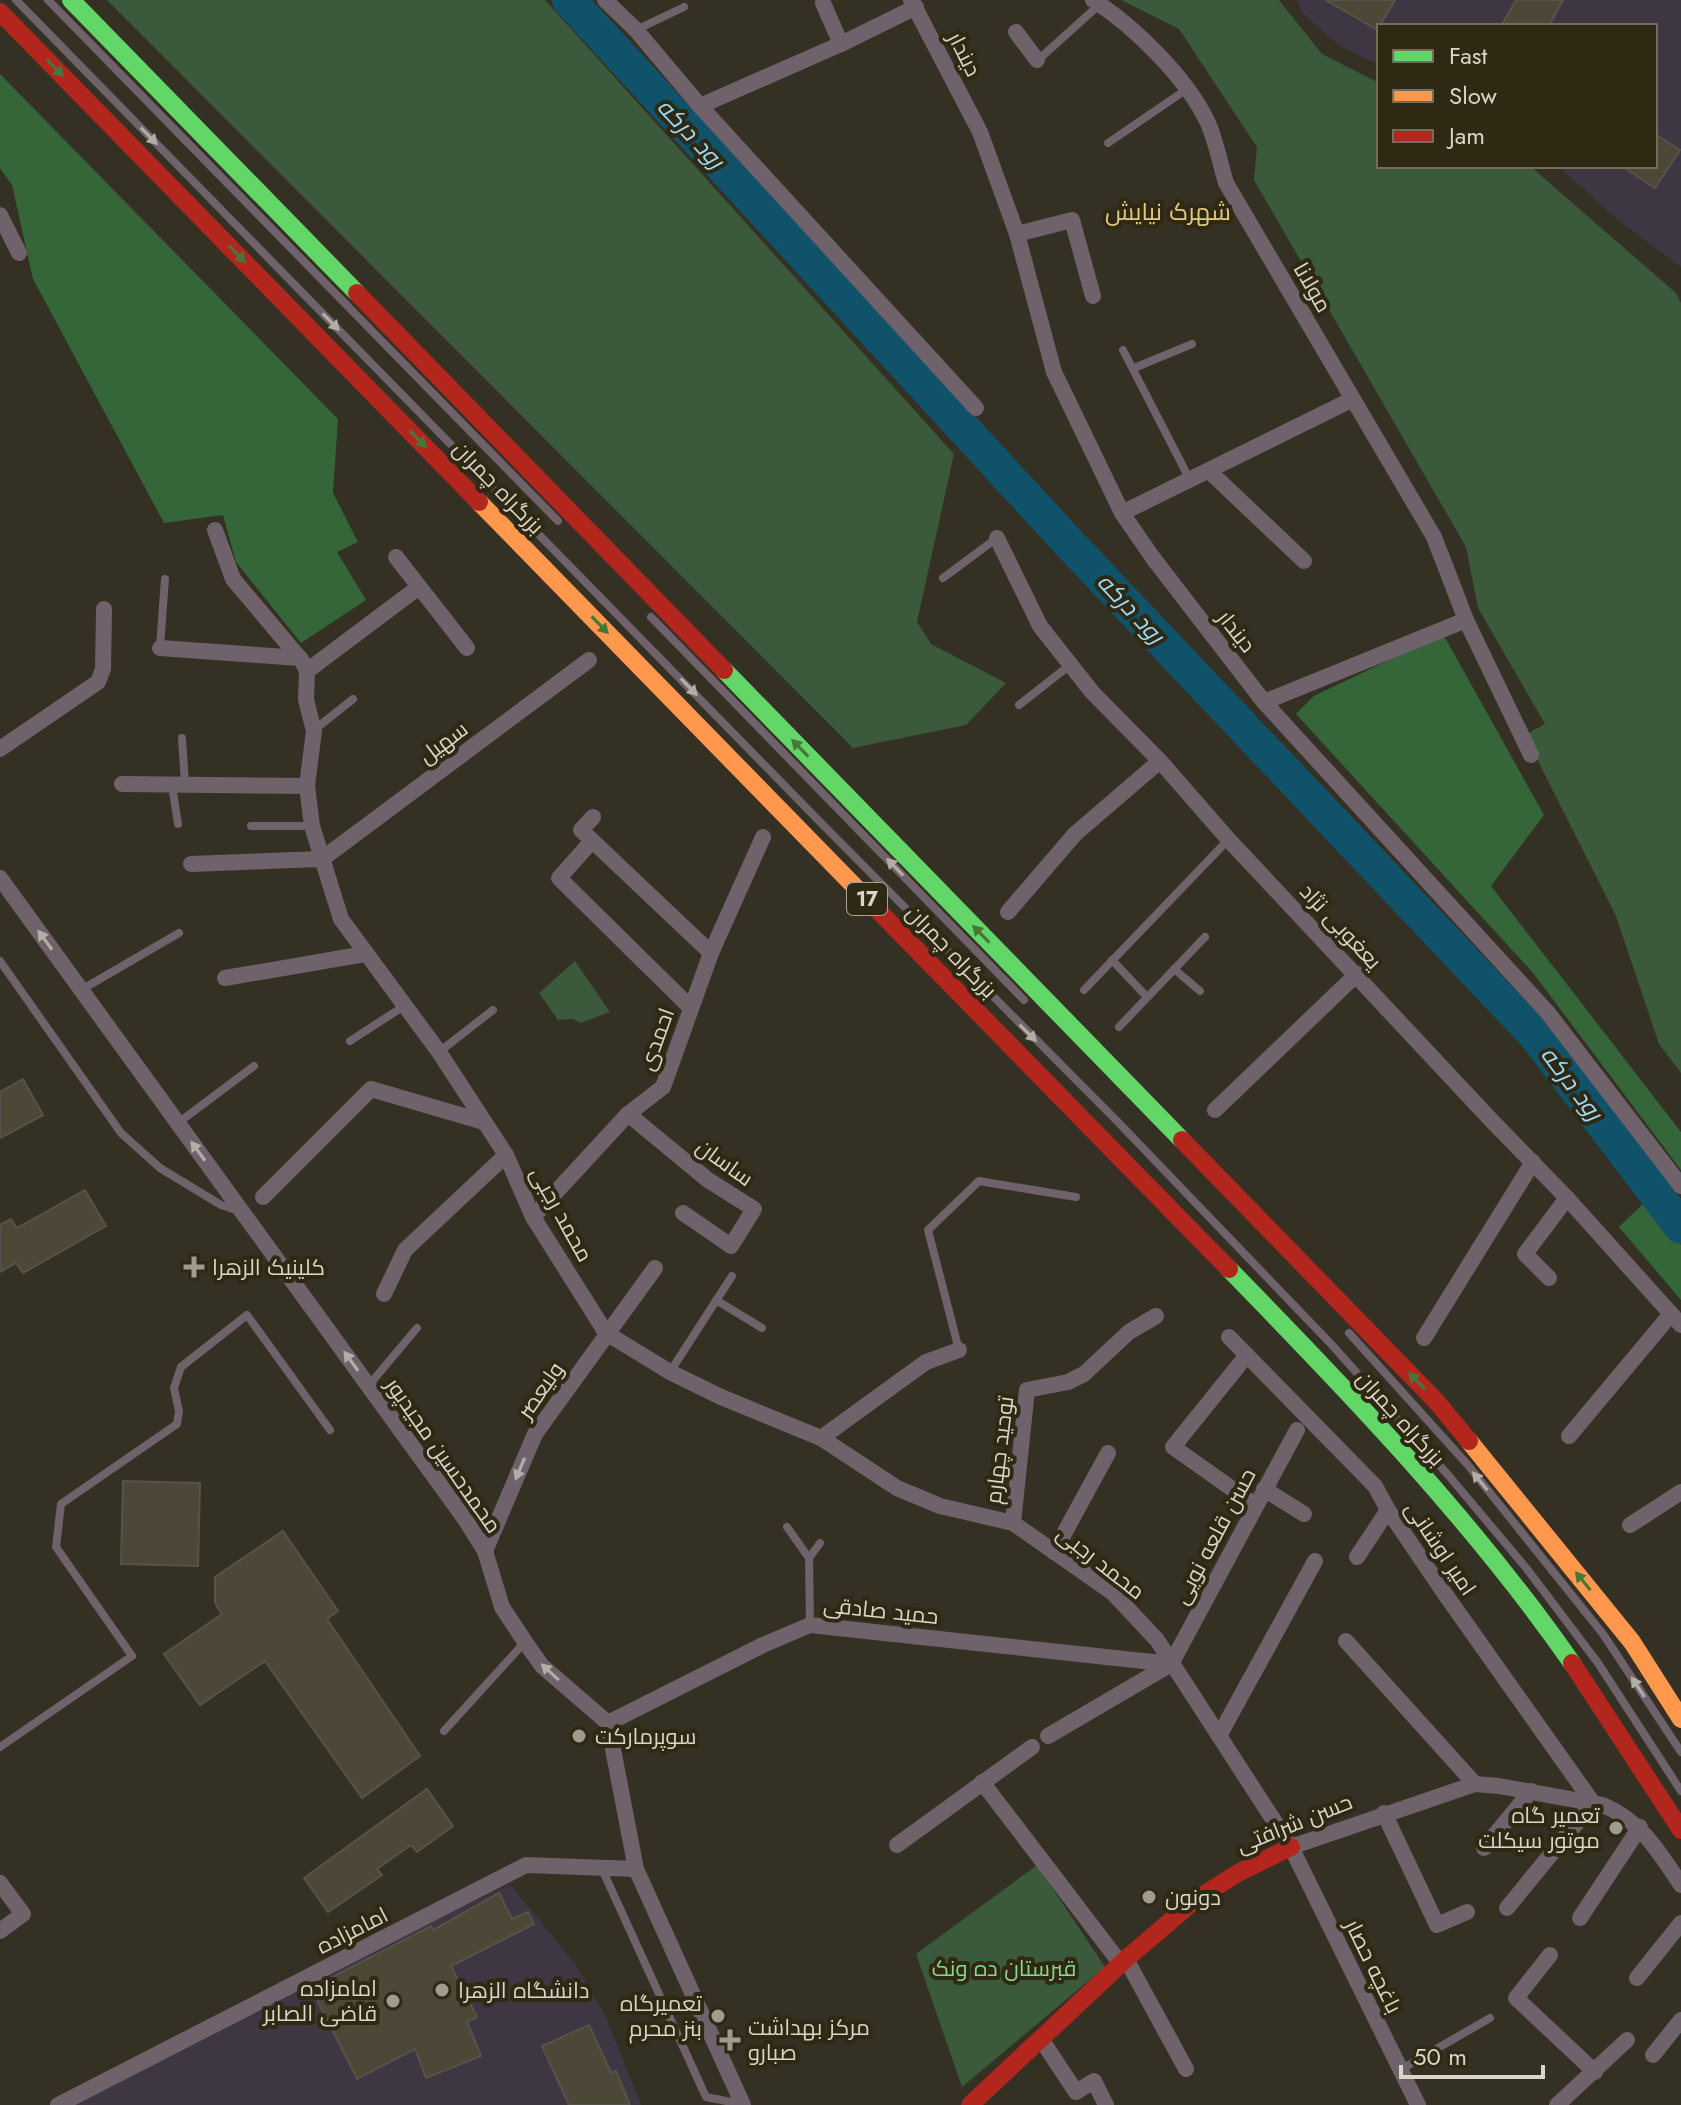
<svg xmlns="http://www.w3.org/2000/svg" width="1681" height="2105" viewBox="0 0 1681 2105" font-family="Jost,Cairo,sans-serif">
  <rect width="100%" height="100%" fill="#343023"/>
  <!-- education -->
  <g fill="#3e3642">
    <path d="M1297,0H1681V267L1617,219L1558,166H1655V26H1379V65L1340,46L1302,13Z"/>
    <path d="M510,1884L576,1965L605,2015L641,2105H66L134,2067Z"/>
  </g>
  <!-- green -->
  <g fill="#3b593b">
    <path d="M107,0H545L954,454L917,622L931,644L1006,683L966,725L853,748Z"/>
    <path d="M1121,0H1279L1322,54L1379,83V166H1530L1676,293L1681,303V1073L1659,1044L1616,916L1525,735L1545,724L1478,608L1466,547L1254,180L1257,147L1179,29Z"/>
    <path d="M575,961L610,1012L581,1023L573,1019L558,1020L539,993Z"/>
    <path d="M1037,1865L1105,1967L962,2087L916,1954Z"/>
  </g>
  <!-- forest -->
  <g fill="#356639">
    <path d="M0,74L338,419L333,493L358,542L337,552L366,600L301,643L236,562L223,515L164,523L33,279L12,185L0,168Z"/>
    <path d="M1443,634L1544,815L1491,886L1681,1132V1170L1534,974L1296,714L1314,696Z"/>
    <path d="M1647,1200L1681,1245V1300L1619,1227Z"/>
  </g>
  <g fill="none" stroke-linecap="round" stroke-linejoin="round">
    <!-- river -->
    <path stroke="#11526b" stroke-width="34" d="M569,0L1068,542L1535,1035L1681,1227"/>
  </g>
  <!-- building -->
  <g fill="#4c4737" stroke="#565348" stroke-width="2">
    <path d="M1326,0H1395L1377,30Z"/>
    <path d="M1516,0H1563L1549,26H1501Z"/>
    <path d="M1655,134L1680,150L1655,188L1622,166H1655Z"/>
    <path d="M23,1079L43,1115L0,1138V1092Z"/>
    <path d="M85,1190L106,1226L23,1273L16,1263L0,1272V1225L11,1219L17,1228Z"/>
    <path d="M123,1481L200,1483L198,1566L121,1564Z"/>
    <path d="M283,1531L338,1611L327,1619L420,1756L362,1798L265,1661L200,1705L164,1654L222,1614L215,1603V1577Z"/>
    <path d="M427,1789L453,1826L417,1852L411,1845L377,1869L382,1875L328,1912L304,1878Z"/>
    <path d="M499,1893L512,1919L528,1912L534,1924L451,1966L477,2017L467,2022L481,2056L426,2078L415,2049L357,2079L311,1988L431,1926L433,1930Z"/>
    <path d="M589,2025L611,2073L616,2071L630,2105H569L542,2046Z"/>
  </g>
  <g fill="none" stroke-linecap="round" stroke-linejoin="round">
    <!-- lane -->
    <g stroke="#6f626a" stroke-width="8">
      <path d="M16,0L824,826L1116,1120L1332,1345L1449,1476L1527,1569L1598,1663L1681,1791"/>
      <path d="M48,0L558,521"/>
      <path d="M636,30L684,7"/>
      <path d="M1038,60L1099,5"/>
      <path d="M1108,143L1187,89"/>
      <path d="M1123,350L1190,480"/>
      <path d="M1134,368L1192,344"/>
      <path d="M943,578L997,538"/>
      <path d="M651,617L1024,1000"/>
      <path d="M160,647L165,579"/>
      <path d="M1019,705L1070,665"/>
      <path d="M314,730L353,699"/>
      <path d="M182,738L185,784"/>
      <path d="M172,785L178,824"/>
      <path d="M251,826H311"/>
      <path d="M1112,960L1147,997"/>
      <path d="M0,961L121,1133L160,1168L221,1205L239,1211"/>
      <path d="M1174,969L1200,991"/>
      <path d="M81,990L179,933"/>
      <path d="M1084,990L1228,840"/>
      <path d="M1119,1027L1205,937"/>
      <path d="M350,1041L404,1006"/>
      <path d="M439,1052L493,1010"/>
      <path d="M178,1123L254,1066"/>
      <path d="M716,1300L762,1328"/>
      <path d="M1349,1333L1467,1464L1603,1634L1681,1752"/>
      <path d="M959,1350L928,1230L979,1181L1076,1197"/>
      <path d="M670,1372L732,1276"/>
      <path d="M369,1385L417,1328"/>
      <path d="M787,1527L809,1558L810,1625"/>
      <path d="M809,1558L820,1543"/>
      <path d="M444,1731L524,1643"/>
      <path d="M0,1747L132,1656L56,1547L61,1504L177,1424L179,1411L174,1388L181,1367L247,1315L330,1430"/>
      <path d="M602,1869L706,2097L741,2104"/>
      <path d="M1400,2070L1490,2018"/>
    </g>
    <!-- street -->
    <g stroke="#6f626a" stroke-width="16">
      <path d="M605,0L636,30L700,106L976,408"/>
      <path d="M911,0L980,132L1017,234L1054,372L1122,513L1153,558L1264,702L1548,1013L1681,1186"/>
      <path d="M1093,0C1134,26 1187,78 1208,123C1216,141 1220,163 1226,183L1434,537L1466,620L1531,755"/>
      <path d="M823,3L841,44"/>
      <path d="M1016,32L1037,60"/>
      <path d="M700,106L841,44L916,7"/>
      <path d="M0,215L19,253"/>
      <path d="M1017,234L1072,220L1093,296"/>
      <path d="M1209,471L1304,561"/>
      <path d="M1122,513L1353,399"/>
      <path d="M215,530L233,579L302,661L307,671L306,700L314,731L307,786L312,826L341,919L439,1052L506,1155L533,1217L606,1333L670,1372L721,1397L821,1438L897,1488L940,1506L1013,1523L1113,1593L1157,1640L1291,1847L1418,2105"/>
      <path d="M997,538L1040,626L1092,692L1160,761L1228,839L1492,1121L1567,1198L1681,1325"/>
      <path d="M396,557L467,648"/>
      <path d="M160,648L300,658"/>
      <path d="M307,671L419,587"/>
      <path d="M1264,702L1466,620"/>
      <path d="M0,749L98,682L103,669L104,609"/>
      <path d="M122,784L307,786"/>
      <path d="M593,817L581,830L711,953"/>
      <path d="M592,841L559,878L691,1008"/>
      <path d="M322,859L589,660"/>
      <path d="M191,864L322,859"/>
      <path d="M0,878L465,1519L485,1551L502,1607L525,1642L542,1666L608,1723L636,1869L743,2105"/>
      <path d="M1008,912L1075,834L1160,761"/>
      <path d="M225,978L365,954"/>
      <path d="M1215,1110L1357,974"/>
      <path d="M628,1114L708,1180L754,1209L731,1246L683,1213"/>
      <path d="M263,1197L371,1089L484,1122"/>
      <path d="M533,1217L628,1114L663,1087L711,953L763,837"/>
      <path d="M1549,1278L1525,1254L1567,1198"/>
      <path d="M384,1294L405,1250L506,1155"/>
      <path d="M1229,1337L1375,1486L1388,1510L1445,1594L1593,1803L1507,1908"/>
      <path d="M1424,1338L1533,1162"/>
      <path d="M1247,1355L1173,1447L1255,1505"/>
      <path d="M1569,1436L1671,1314"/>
      <path d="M821,1438L926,1362L959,1350"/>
      <path d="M1264,1489L1304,1514"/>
      <path d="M1013,1523L1027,1390L1068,1382L1084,1374L1129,1332L1156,1316"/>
      <path d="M1630,1525L1681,1492"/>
      <path d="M485,1551L535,1434L655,1268"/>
      <path d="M1054,1552L1108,1453"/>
      <path d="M1357,1557L1388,1510"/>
      <path d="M1346,1641L1475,1784"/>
      <path d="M1171,1664L1297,1430"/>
      <path d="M608,1723L763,1645L810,1625L1171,1664"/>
      <path d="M1048,1736L1171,1664"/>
      <path d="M1219,1736L1315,1561"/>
      <path d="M982,1782L1121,1964"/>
      <path d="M1384,1813L1437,1925L1467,1912"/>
      <path d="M897,1845L1032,1747"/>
      <path d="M1291,1847L1475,1784L1499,1786L1603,1805C1641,1821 1659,1852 1681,1885"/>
      <path d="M1484,1848L1531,1791"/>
      <path d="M0,1883L23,1914L0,1931"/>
      <path d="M1580,1918L1640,1827"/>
      <path d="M1550,1955L1516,1998L1595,2072"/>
      <path d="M1126,1959L1186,2069"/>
      <path d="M1637,1978L1681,1923"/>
      <path d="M1041,2039L1076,2092L1094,2081L1106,2105"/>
      <path d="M1653,2055L1681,2020"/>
      <path d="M58,2105L526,1865L636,1869"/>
      <path d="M1557,2105L1627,2040"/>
    </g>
    <!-- fast -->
    <g stroke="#63d668" stroke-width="18">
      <path d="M71,0L357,293"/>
      <path d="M724,670L1182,1140"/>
      <path d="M1229,1269C1350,1393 1473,1521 1572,1663"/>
    </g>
    <!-- slow -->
    <g stroke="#ff974d" stroke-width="18">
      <path d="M479,502L864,896"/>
      <path d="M1469,1441L1632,1642L1681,1719"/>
    </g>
    <!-- jam -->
    <g stroke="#b3261e" stroke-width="18">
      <path d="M0,12L479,502"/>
      <path d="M357,293L724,670"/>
      <path d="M864,896L1229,1269"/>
      <path d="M1182,1140L1436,1401L1469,1441"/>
      <path d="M1572,1663L1681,1830"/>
      <path d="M970,2105L1126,1959L1195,1900L1238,1873L1291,1847"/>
    </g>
  </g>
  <!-- one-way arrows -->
  <defs><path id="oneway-solid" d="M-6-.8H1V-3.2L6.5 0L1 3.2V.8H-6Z" transform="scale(2)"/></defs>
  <g fill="#467739">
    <use href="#oneway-solid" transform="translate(55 68) rotate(46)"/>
    <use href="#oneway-solid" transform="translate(237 254) rotate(46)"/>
    <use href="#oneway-solid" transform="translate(418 439) rotate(46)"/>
    <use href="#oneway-solid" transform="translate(600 625) rotate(46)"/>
    <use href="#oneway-solid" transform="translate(800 748) rotate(-134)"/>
    <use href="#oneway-solid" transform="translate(981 934) rotate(-134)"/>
    <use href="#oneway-solid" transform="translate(1417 1381) rotate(-134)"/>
    <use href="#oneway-solid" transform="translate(1583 1581) rotate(-129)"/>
  </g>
  <g fill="#b4ada7">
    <use href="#oneway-solid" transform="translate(149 136) rotate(46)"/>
    <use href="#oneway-solid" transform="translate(331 322) rotate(46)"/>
    <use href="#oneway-solid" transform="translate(689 687) rotate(46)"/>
    <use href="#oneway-solid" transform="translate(895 867) rotate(-134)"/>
    <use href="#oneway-solid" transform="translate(45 940) rotate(-126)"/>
    <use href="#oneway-solid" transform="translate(1028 1033) rotate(45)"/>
    <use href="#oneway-solid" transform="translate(198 1151) rotate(-126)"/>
    <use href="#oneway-solid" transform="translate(351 1361) rotate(-126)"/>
    <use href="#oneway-solid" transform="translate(520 1469) rotate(113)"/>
    <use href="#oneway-solid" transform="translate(1480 1481) rotate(-129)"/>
    <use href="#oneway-solid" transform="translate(550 1672) rotate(-137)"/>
    <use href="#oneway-solid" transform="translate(1638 1687) rotate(-123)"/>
  </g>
  <!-- markers -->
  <g fill="#9f9b8e" stroke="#2f2913" stroke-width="3">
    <path d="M190 1255h8v8h8v8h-8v8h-8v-8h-8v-8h8z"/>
    <circle cx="579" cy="1736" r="8"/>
    <circle cx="1616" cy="1828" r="8"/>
    <circle cx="1149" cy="1897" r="8"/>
    <circle cx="442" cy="1990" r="8"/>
    <circle cx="393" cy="2001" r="8"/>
    <circle cx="718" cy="2016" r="8"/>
    <path d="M726 2028h8v8h8v8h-8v8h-8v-8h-8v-8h8z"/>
  </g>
  <g text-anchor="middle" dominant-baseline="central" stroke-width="8" stroke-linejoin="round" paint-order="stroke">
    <!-- shield labels -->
    <rect fill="#2f2913" stroke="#a6a192" stroke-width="2" x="847" y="883" width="40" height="32" rx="6"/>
    <g font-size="20" font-weight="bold" fill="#d9d5c8">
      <text x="867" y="899">17</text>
    </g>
    <!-- street labels -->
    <g font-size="22" fill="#d9d5c8" stroke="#2f2913">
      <text transform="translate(965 54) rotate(63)">دیندار</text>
      <text transform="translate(1313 287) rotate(60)">مولانا</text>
      <text transform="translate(499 487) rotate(46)">بزرگراه چمران</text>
      <text transform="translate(1237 631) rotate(52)">دیندار</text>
      <text transform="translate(443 742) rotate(-37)">سهیل</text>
      <text transform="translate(1341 926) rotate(47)">یعغوبی نژاد</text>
      <text transform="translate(952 951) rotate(46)">بزرگراه چمران</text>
      <text transform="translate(656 1039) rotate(-70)">احمدی</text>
      <text transform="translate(725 1162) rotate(36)">ساسان</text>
      <text transform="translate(562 1214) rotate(61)">محمد رجبی</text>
      <text transform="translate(540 1390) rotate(-55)">ولیعصر</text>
      <text transform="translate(1401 1418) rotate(48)">بزرگراه چمران</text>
      <text transform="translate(999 1450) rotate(-83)">توحید چهارم</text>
      <text transform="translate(444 1455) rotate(55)">محمدحسین مجیدپور</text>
      <text transform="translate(1214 1536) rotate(-62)">حسن قلعه نویی</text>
      <text transform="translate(1441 1548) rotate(56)">امیر اوشانی</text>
      <text transform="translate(1101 1562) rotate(38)">محمد رجبی</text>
      <text transform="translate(881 1610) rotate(6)">حمید صادقی</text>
      <text transform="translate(1294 1823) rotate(-22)">حسن شرافتی</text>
      <text transform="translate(352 1930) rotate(-27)">امامزاده</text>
      <text transform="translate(1374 1966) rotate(64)">باغچه حصار</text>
    </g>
    <!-- poi labels -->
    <g font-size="22" fill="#d9d5c8" stroke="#2f2913" text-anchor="start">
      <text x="212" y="1267">کلینیک الزهرا</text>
      <text x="595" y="1736">سوپرمارکت</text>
      <text x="1600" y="1815" text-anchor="end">تعمیر گاه<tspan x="1600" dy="25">موتور سیکلت</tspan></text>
      <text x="1165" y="1897">دونون</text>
      <text x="377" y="1988" text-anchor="end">امامزاده<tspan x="377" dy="25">قاضی الصابر</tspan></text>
      <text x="458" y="1990">دانشگاه الزهرا</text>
      <text x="702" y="2003" text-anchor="end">تعمیرگاه<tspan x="702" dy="25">بنز محرم</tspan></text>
      <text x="748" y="2027">مرکز بهداشت<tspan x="748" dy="25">صبارو</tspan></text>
    </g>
    <!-- park labels -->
    <g font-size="22" fill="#86d88e" stroke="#2f2913">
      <text x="1004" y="1968">قبرستان ده ونک</text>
    </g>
    <!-- water labels -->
    <g font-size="24" font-style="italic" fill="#9cdbfc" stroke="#2f2913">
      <text transform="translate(691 133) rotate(47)">رود درکه</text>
      <text transform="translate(1131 608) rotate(47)">رود درکه</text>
      <text transform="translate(1572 1083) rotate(53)">رود درکه</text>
    </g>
    <!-- neighbourhood labels -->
    <g font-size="24" fill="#e2ca7d" stroke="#2f2913">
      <text x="1168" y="211">شهرک نیایش</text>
    </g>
  </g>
  <!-- legend -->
  <rect x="1377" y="24" width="280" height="144" fill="#2f2913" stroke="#736e5b" stroke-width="2"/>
  <rect x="1393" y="50" width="40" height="12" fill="#63d668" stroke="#736e5b" stroke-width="2"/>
  <text x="1449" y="64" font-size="24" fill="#d9d5c8">Fast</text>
  <rect x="1393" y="90" width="40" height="12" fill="#ff974d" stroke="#736e5b" stroke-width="2"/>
  <text x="1449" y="104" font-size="24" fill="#d9d5c8">Slow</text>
  <rect x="1393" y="130" width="40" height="12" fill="#b3261e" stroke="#736e5b" stroke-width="2"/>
  <text x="1449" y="144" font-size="24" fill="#d9d5c8">Jam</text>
  <!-- scale -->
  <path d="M1401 2065v12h142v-12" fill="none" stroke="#d9d5c8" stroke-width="4"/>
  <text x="1413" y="2065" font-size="24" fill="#d9d5c8" stroke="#2f2913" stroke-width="6" paint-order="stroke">50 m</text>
</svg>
